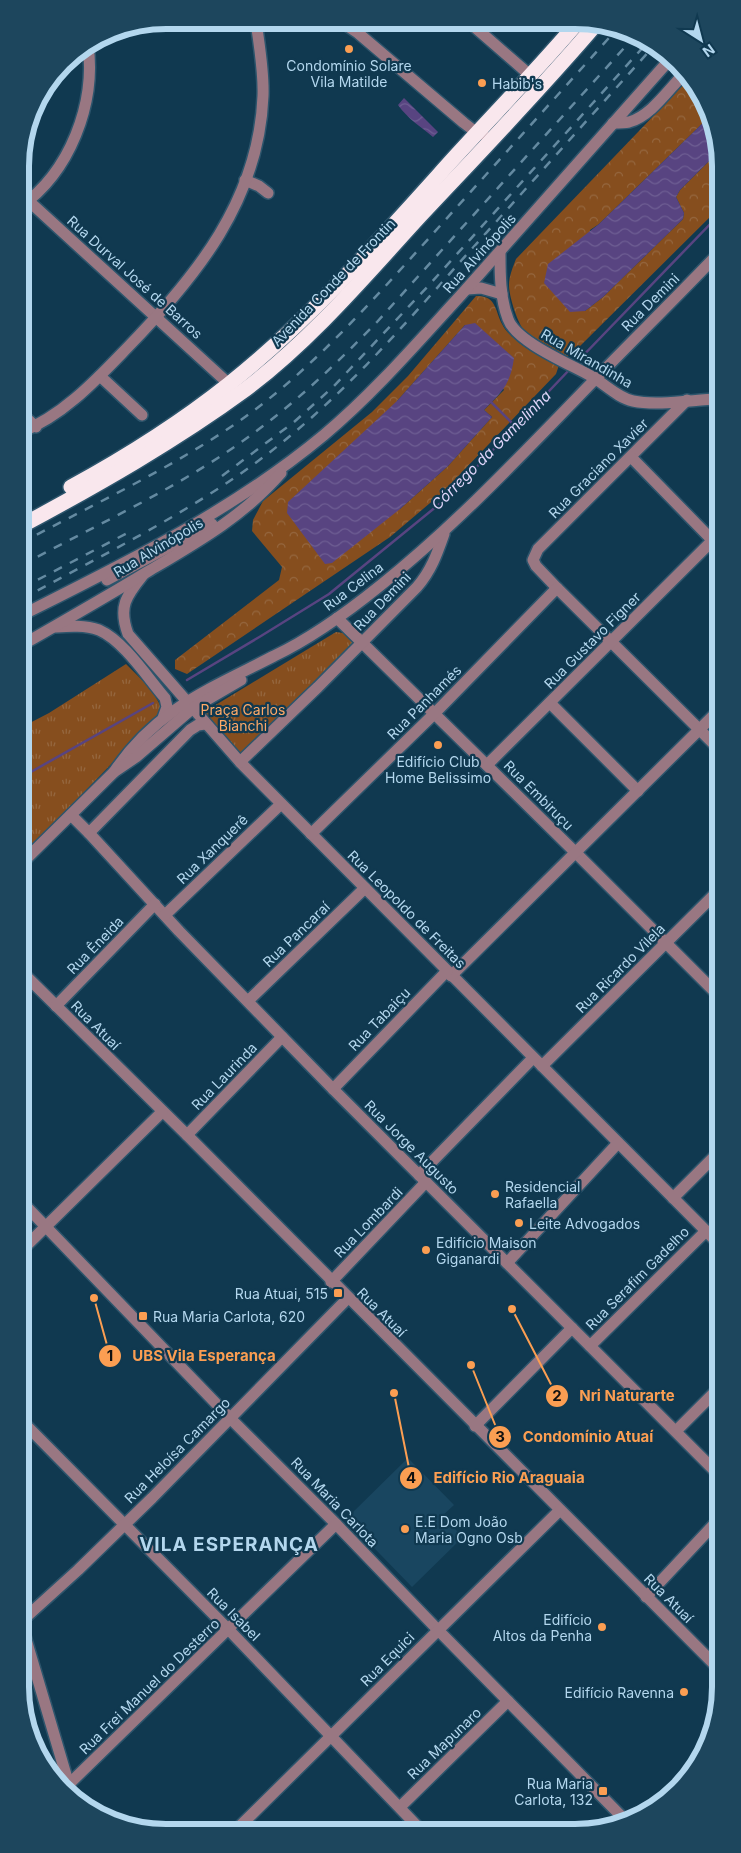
<svg xmlns="http://www.w3.org/2000/svg" width="741" height="1853" viewBox="0 0 741 1853" font-family="Inter,sans-serif">
  <defs>
    <pattern id="grass-tufts" width="24" height="20" patternUnits="userSpaceOnUse" patternTransform="scale(1.25)"><rect width="24" height="20" fill="#864e1e"/><path d="M3 7l-1-3M5 7V3M7 7l1-3M15 17l-1-3M17 17v-4M19 17l1-3" fill="none" stroke="#95673f"/></pattern>
    <pattern id="forest-crowns" width="20" height="18" patternUnits="userSpaceOnUse" patternTransform="scale(1.25)"><rect width="20" height="18" fill="#864e1e"/><path d="M2 6a3 3 0 1 1 6 0M12 15a3 3 0 1 1 6 0" fill="none" stroke="#95673f"/></pattern>
    <pattern id="water-waves" width="16" height="10" patternUnits="userSpaceOnUse" patternTransform="scale(1.25)"><rect width="16" height="10" fill="#584481"/><path d="M0 5q4-4 8 0t8 0" fill="none" stroke="#6e5e93"/></pattern>
  </defs>
  <rect width="100%" height="100%" fill="#103950"/>
  <!-- built -->
  <path fill="#194660" d="M408,1458L454,1505L442,1516L463,1537L412,1587L346,1519Z"/>
  <!-- grass -->
  <g fill="url(#grass-tufts)">
    <path d="M336,632L343,633L352,642V647L240,754L204,712Z"/>
    <path d="M126,664L151,689L163,710L22,857V727L49,713Z"/>
  </g>
  <!-- forest -->
  <g fill="url(#forest-crowns)" fill-rule="evenodd">
    <path d="M687,81L709,117L599,224L590,230L585,311L603,297L683,219L684,213L676,197L680,190L716,154V211L574,352L567,356L526,333C518,325 509,297 509,285C509,276 513,267 516,259Z"/>
    <path d="M476,296C496,295 495,310 502,324C505,330 510,335 515,339C527,351 544,357 559,365L556,374L443,492L390,537L187,674L175,669V660L279,580L282,567L252,531L253,520L263,501L372,412L408,376ZM465,325L504,390L484,410L492,417L448,466L400,509L397,401Z"/>
  </g>
  <!-- water -->
  <g fill="url(#water-waves)">
    <path d="M404,98L438,132L433,137C420,126 408,119 398,105Z"/>
    <path d="M709,117L716,128V154L680,190L676,197L684,213L683,219L603,297L585,311L570,312L544,283L548,264L599,224Z"/>
    <path d="M475,323L514,358C510,386 502,391 484,410L492,417L448,466L400,509L332,563L325,564L287,513L288,502L397,401L465,325Z"/>
  </g>
  <g fill="none" stroke-linecap="round" stroke-linejoin="round">
    <!-- stream -->
    <g stroke="#584481" stroke-width="2.5">
      <path d="M575,364L716,218"/>
      <path d="M491,402L516,427"/>
      <path d="M187,680L261,636L329,594L448,497L571,368"/>
      <path d="M22,777L153,703"/>
    </g>
    <!-- minor casing -->
    <g stroke="#2d556c" stroke-width="14">
      <g id="minor">
        <path d="M340,21L358,33L464,123L477,133L483,134"/>
        <path d="M469,22L531,76"/>
        <path d="M613,123C618,123 624,123 629,122C651,116 668,90 683,75"/>
        <path d="M245,180L259,186L268,193"/>
        <path d="M20,193L229,384"/>
        <path d="M20,207C70,172 96,104 88,45"/>
        <path d="M500,252C500,274 500,298 508,319C516,342 570,364 591,376C605,384 618,398 633,401C657,406 692,400 717,399"/>
        <path d="M467,289L481,288L502,294"/>
        <path d="M100,376L142,415"/>
        <path d="M687,400L538,549L533,560L536,566L557,588L718,748"/>
        <path d="M21,413L36,427"/>
        <path d="M21,432C63,416 97,379 127,348C196,277 259,200 263,96C264,71 259,45 256,21"/>
        <path d="M631,457L717,545"/>
        <path d="M143,575C126,596 118,607 128,634L240,762L719,1244"/>
        <path d="M107,580L212,524"/>
        <path d="M22,615C126,563 234,510 324,435C374,393 417,343 461,295C532,216 601,136 672,57"/>
        <path d="M337,618L576,853L719,996"/>
        <path d="M56,627C70,626 85,625 99,630C124,641 147,677 165,698L167,707L163,718"/>
        <path d="M22,645C64,621 106,597 147,572C196,543 244,516 281,473"/>
        <path d="M550,703L638,791"/>
        <path d="M240,762L318,687L417,587C431,571 437,554 444,534"/>
        <path d="M487,765L717,536"/>
        <path d="M114,772C156,709 210,689 274,656C310,639 350,610 381,585C451,529 513,464 576,399C622,351 670,304 716,256"/>
        <path d="M71,815L89,833L190,730L198,725L205,724"/>
        <path d="M89,833L179,931L333,1089L720,1476"/>
        <path d="M311,834L435,713L557,588"/>
        <path d="M22,863L114,772L136,757L193,708L241,680"/>
        <path d="M165,915L281,804"/>
        <path d="M23,973L187,1135L721,1671"/>
        <path d="M451,976L718,711"/>
        <path d="M248,1001L365,888"/>
        <path d="M56,1006L155,904"/>
        <path d="M542,1066L718,891"/>
        <path d="M333,1089L447,971"/>
        <path d="M187,1135L282,1037"/>
        <path d="M419,1175L533,1058"/>
        <path d="M673,1198L719,1152"/>
        <path d="M23,1203L230,1418L336,1524L438,1630L627,1822"/>
        <path d="M24,1248L162,1112"/>
        <path d="M507,1263L618,1143"/>
        <path d="M331,1282L426,1182"/>
        <path d="M590,1346L706,1231"/>
        <path d="M24,1423L229,1630L420,1829"/>
        <path d="M475,1426L572,1328"/>
        <path d="M676,1431L720,1387"/>
        <path d="M646,1597L720,1518"/>
        <path d="M25,1618L78,1570L152,1498L348,1298"/>
        <path d="M25,1636L72,1795"/>
        <path d="M61,1787L69,1784L336,1524"/>
        <path d="M400,1807L508,1701"/>
        <path d="M236,1830L560,1510"/>
      </g>
    </g>
    <!-- highway casing -->
    <g stroke="#2d556c" stroke-width="18">
      <g id="highway">
        <path d="M71,487C126,457 180,423 229,384C312,318 382,238 453,159C494,114 537,70 577,23"/>
        <path d="M21,526C99,484 175,441 246,389C311,340 365,276 419,217C479,153 540,90 597,23"/>
      </g>
    </g>
    <!-- minor -->
    <use href="#minor" stroke="#997782" stroke-width="11"/>
    <!-- highway -->
    <use href="#highway" stroke="#f9e7ed" stroke-width="15"/>
    <!-- rail -->
    <g stroke="#648aa1" stroke-width="2.5" stroke-dasharray="9 9" stroke-linecap="butt">
      <path d="M222,476L294,422L333,387L430,284L646,44"/>
      <path d="M21,543C94,504 170,469 238,422C311,371 370,303 430,237C492,168 555,98 617,29"/>
      <path d="M22,565C100,523 189,483 259,429C302,397 340,360 377,322L634,37"/>
      <path d="M22,588L133,530"/>
      <path d="M22,599C113,549 210,503 290,436C353,384 406,323 460,262C524,191 588,119 653,47"/>
    </g>
  </g>
  <!-- markers -->
  <g fill="#fb9e52" stroke="#103950" stroke-width="2">
    <circle cx="349" cy="49" r="5"/>
    <circle cx="482" cy="83" r="5"/>
    <circle cx="438" cy="745" r="5"/>
    <circle cx="495" cy="1194" r="5"/>
    <circle cx="519" cy="1223" r="5"/>
    <circle cx="426" cy="1250" r="5"/>
    <rect x="333" y="1288" width="10" height="10" rx="2.5"/>
    <rect x="138" y="1311" width="10" height="10" rx="2.5"/>
    <circle cx="405" cy="1529" r="5"/>
    <circle cx="602" cy="1627" r="5"/>
    <circle cx="684" cy="1692" r="5"/>
    <rect x="598" y="1786" width="10" height="10" rx="2.5"/>
  </g>
  <g text-anchor="middle" dominant-baseline="central" stroke-width="4.5" stroke-linejoin="round" paint-order="stroke">
    <!-- poi labels -->
    <g font-size="14" fill="#b3d7ee" stroke="#103950" text-anchor="start">
      <text x="349" y="65" text-anchor="middle">Condomínio Solare<tspan x="349" dy="16">Vila Matilde</tspan></text>
      <text x="492" y="83">Habib's</text>
      <text x="438" y="761" text-anchor="middle">Edifício Club<tspan x="438" dy="16">Home Belissimo</tspan></text>
      <text x="505" y="1186">Residencial<tspan x="505" dy="16">Rafaella</tspan></text>
      <text x="529" y="1223">Leite Advogados</text>
      <text x="436" y="1242">Edifício Maison<tspan x="436" dy="16">Giganardi</tspan></text>
      <text x="328" y="1293" text-anchor="end">Rua Atuai, 515</text>
      <text x="153" y="1316">Rua Maria Carlota, 620</text>
      <text x="415" y="1521">E.E Dom João<tspan x="415" dy="16">Maria Ogno Osb</tspan></text>
      <text x="592" y="1619" text-anchor="end">Edifício<tspan x="592" dy="16">Altos da Penha</tspan></text>
      <text x="674" y="1692" text-anchor="end">Edifício Ravenna</text>
      <text x="593" y="1783" text-anchor="end">Rua Maria<tspan x="593" dy="16">Carlota, 132</tspan></text>
    </g>
    <!-- street labels -->
    <g font-size="14" fill="#b3d7ee" stroke="#103950">
      <text transform="translate(479 253) rotate(-48)">Rua Alvinópolis</text>
      <text transform="translate(135 277) rotate(42)">Rua Durval José de Barros</text>
      <text transform="translate(333 282) rotate(-46)">Avenida Conde de Frontin</text>
      <text transform="translate(650 302) rotate(-45)">Rua Demini</text>
      <text transform="translate(587 358) rotate(30)">Rua Mirandinha</text>
      <text transform="translate(598 468) rotate(-45)">Rua Graciano Xavier</text>
      <text transform="translate(158 547) rotate(-31)">Rua Alvinópolis</text>
      <text transform="translate(353 586) rotate(-37)">Rua Celina</text>
      <text transform="translate(382 601) rotate(-46)">Rua Demini</text>
      <text transform="translate(592 640) rotate(-45)">Rua Gustavo Figner</text>
      <text transform="translate(424 702) rotate(-45)">Rua Panhamés</text>
      <text transform="translate(539 795) rotate(45)">Rua Embiruçu</text>
      <text transform="translate(212 849) rotate(-44)">Rua Xanquerê</text>
      <text transform="translate(407 909) rotate(45)">Rua Leopoldo de Freitas</text>
      <text transform="translate(296 934) rotate(-44)">Rua Pancaraí</text>
      <text transform="translate(95 945) rotate(-46)">Rua Êneida</text>
      <text transform="translate(620 968) rotate(-45)">Rua Ricardo Vilela</text>
      <text transform="translate(379 1019) rotate(-46)">Rua Tabaiçu</text>
      <text transform="translate(96 1025) rotate(45)">Rua Atuaí</text>
      <text transform="translate(224 1076) rotate(-46)">Rua Laurinda</text>
      <text transform="translate(412 1147) rotate(45)">Rua Jorge Augusto</text>
      <text transform="translate(368 1222) rotate(-46)">Rua Lombardi</text>
      <text transform="translate(637 1278) rotate(-45)">Rua Serafim Gadelho</text>
      <text transform="translate(382 1312) rotate(45)">Rua Atuaí</text>
      <text transform="translate(177 1450) rotate(-45)">Rua Heloísa Camargo</text>
      <text transform="translate(335 1502) rotate(46)">Rua Maria Carlota</text>
      <text transform="translate(669 1598) rotate(45)">Rua Atuaí</text>
      <text transform="translate(234 1614) rotate(45)">Rua Isabel</text>
      <text transform="translate(387 1659) rotate(-45)">Rua Equici</text>
      <text transform="translate(149 1686) rotate(-44)">Rua Frei Manuel do Desterro</text>
      <text transform="translate(444 1743) rotate(-44)">Rua Mapunaro</text>
    </g>
    <!-- park labels -->
    <g font-size="14" fill="#fea967" stroke="#103950">
      <text x="243" y="709">Praça Carlos<tspan x="243" dy="16">Bianchi</tspan></text>
    </g>
    <!-- water labels -->
    <g font-size="15" font-style="italic" fill="#ded4f9" stroke="#103950">
      <text transform="translate(491 450) rotate(-45)">Córrego da Gamelinha</text>
    </g>
    <!-- district labels -->
    <g font-size="19" font-weight="bold" letter-spacing="1" fill="#b3d7ee" stroke="#103950">
      <text x="229" y="1544">VILA ESPERANÇA</text>
    </g>
  </g>
  <!-- crop -->
  <path d="M0 0H741V1853H0ZM166 29H575A137 137 0 0 1 712 166V1687A137 137 0 0 1 575 1824H166A137 137 0 0 1 29 1687V166A137 137 0 0 1 166 29Z" fill="#1d465d" fill-rule="evenodd"/>
  <path fill="none" stroke="#b3d7ee" stroke-width="6" d="M166 29H575A137 137 0 0 1 712 166V1687A137 137 0 0 1 575 1824H166A137 137 0 0 1 29 1687V166A137 137 0 0 1 166 29Z"/>
  <!-- callouts -->
  <path fill="none" stroke="#fb9e52" stroke-width="2" d="M94 1298L110 1356M512 1309L557 1396M471 1365L500 1437M394 1393L411 1478"/>
  <g fill="#fb9e52" stroke="#103950" stroke-width="2">
    <circle cx="94" cy="1298" r="5"/>
    <circle cx="512" cy="1309" r="5"/>
    <circle cx="471" cy="1365" r="5"/>
    <circle cx="394" cy="1393" r="5"/>
    <circle cx="110" cy="1356" r="12"/>
    <circle cx="557" cy="1396" r="12"/>
    <circle cx="500" cy="1437" r="12"/>
    <circle cx="411" cy="1478" r="12"/>
  </g>
  <g font-size="15" text-anchor="middle" font-weight="bold" fill="#111">
    <text x="110" y="1361">1</text>
    <text x="557" y="1401">2</text>
    <text x="500" y="1442">3</text>
    <text x="411" y="1483">4</text>
  </g>
  <g font-size="15" text-anchor="middle" font-weight="bold" fill="#fb9e52" stroke="#103950" stroke-width="4.5" stroke-linejoin="round" paint-order="stroke">
    <text x="204" y="1361">UBS Vila Esperança</text>
    <text x="627" y="1401">Nri Naturarte</text>
    <text x="588" y="1442">Condomínio Atuaí</text>
    <text x="509" y="1483">Edifício Rio Araguaia</text>
  </g>
  <!-- north arrow -->
  <g transform="translate(701 40) rotate(144)" stroke="#103950" stroke-width="4" paint-order="stroke">
  <path d="M0-4L9 19L0 12L-9 19Z" fill="#b3d7ee"/>
  <text y="-8" font-size="14" font-weight="bold" text-anchor="middle" fill="#b3d7ee">N</text>
  </g>
</svg>
